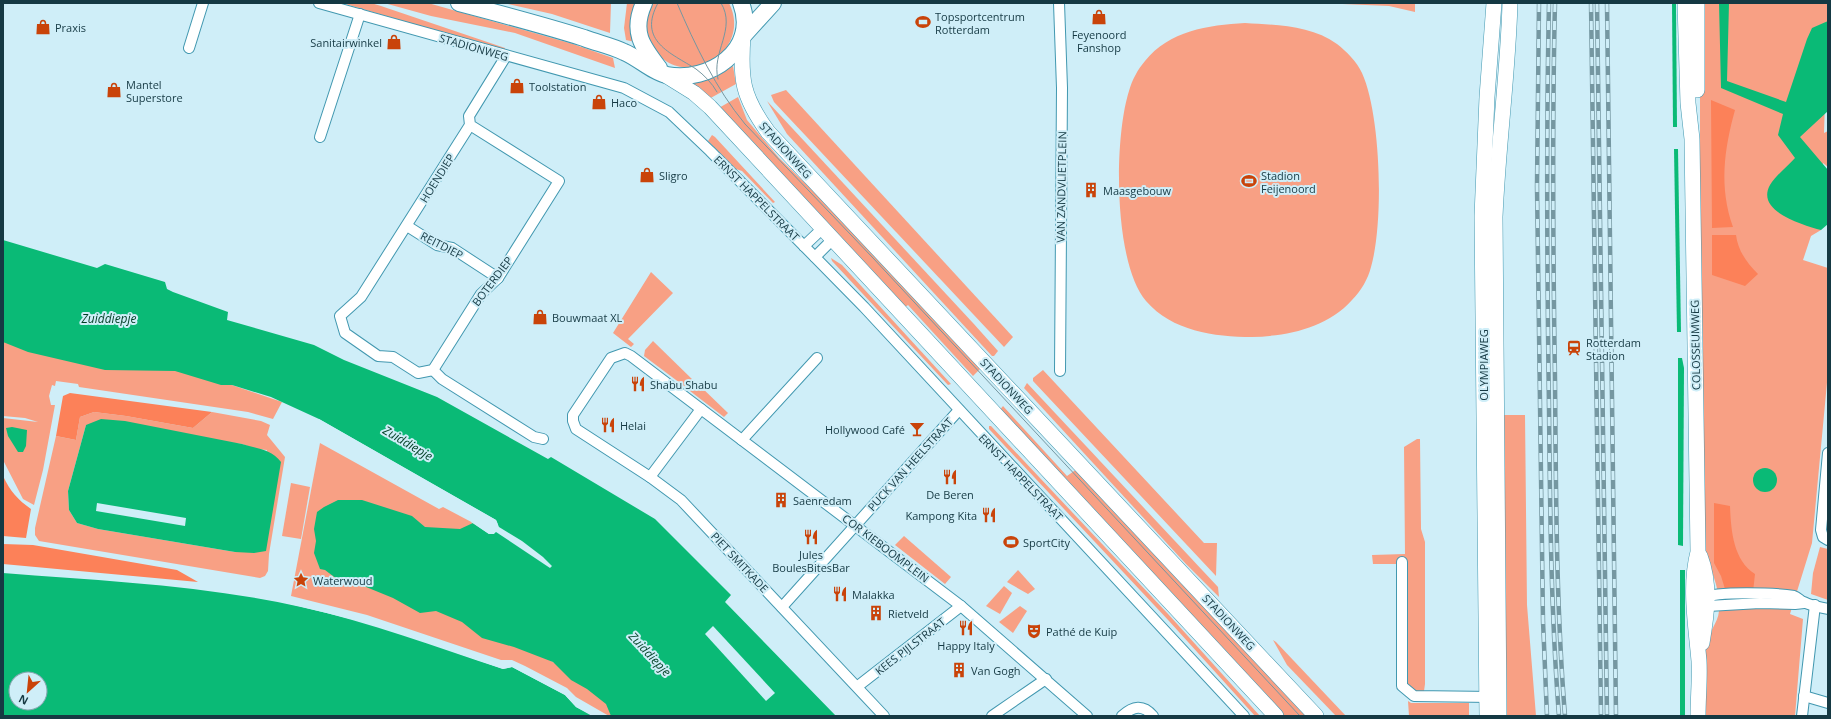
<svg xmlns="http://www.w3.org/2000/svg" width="1831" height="719" viewBox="0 0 1831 719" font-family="'Open Sans',sans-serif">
  <rect width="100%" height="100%" fill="#cfeef8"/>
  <!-- green -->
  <g fill="#f8a084" fill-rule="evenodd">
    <path d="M342,3H371L381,6L505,48V51Z"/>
    <path d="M384,3H428L573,44L613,58L615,68L515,33L431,16Z"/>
    <path d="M504,3H611L610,33L552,14Z"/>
    <path d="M627,3H637L635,42L626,40L624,28Z"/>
    <path d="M649,3H729C755,55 676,96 650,42C644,30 644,16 649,3Z"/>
    <path d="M1319,3H1415V12L1389,6Z"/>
    <path d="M1700,3H1828L1824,133L1828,131V167L1823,163L1821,230L1811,236L1803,260L1828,268V372L1812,543L1790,614L1803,619L1795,716H1702C1703,693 1702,668 1706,645C1708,633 1718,623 1719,611C1721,588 1710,570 1704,549L1700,243Z"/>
    <path d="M1245,23C1275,25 1311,25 1337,44C1346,51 1357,62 1362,73C1381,115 1384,222 1371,267C1368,279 1361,291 1352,300C1327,328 1288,336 1252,337C1214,337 1172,331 1146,301C1113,262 1114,138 1129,91C1132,80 1138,69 1145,61C1169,31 1208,25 1245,23Z"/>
    <path d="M733,66L736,84L707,100L683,81L716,77Z"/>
    <path d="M786,90L1013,337L1004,347L774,102L771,95Z"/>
    <path d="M738,97L747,120L779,158L832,209L981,368L973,376L908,305L904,308L717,109Z"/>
    <path d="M767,101L973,323L998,351L994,356H992L787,134Z"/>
    <path d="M712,135L715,137L775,202L773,203L742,171L736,169L708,141Z"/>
    <path d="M831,258L842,265L951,384L948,385L832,261Z"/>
    <path d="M651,272L673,293L628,339L634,344L631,347L613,333Z"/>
    <path d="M3,326L138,353L282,402L273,419L248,412L79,387L78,384L56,381L55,386L52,385L49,396L51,405H55L43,470L34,505L23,499L3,460V418L38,422L25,418L3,416Z"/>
    <path d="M653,341L695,382L688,389L644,356L645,350Z"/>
    <path d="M1043,370L1204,543H1217L1216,576L1033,381V378Z"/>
    <path d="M1027,383L1218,587L1219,597L1186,564L1024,388Z"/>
    <path d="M698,384L728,413L724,417L690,391Z"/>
    <path d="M1003,406L1067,476L1077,469L1307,716H1284L999,411Z"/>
    <path d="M94,412L126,416L193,428L212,412L261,421L270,425L267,435L285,457L269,554L268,571L265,576L260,578L39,541L35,535V528L56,436L76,440L80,417ZM86,425L242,444L256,449L267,450L235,552L98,529L77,523L69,510L68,491Z"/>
    <path d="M1502,415H1525L1527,605L1536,716H1507Z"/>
    <path d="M989,426H991L1169,615L1260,716H1255L1169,621L989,429Z"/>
    <path d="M1417,439H1420L1421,529L1425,542V684L1424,691L1419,694L1405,683L1406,564H1373L1372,555L1405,554L1404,447Z"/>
    <path d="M320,443L439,509L443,507L477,525L408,577L645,716H609L576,697L567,688L525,666L512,660H501L367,615L291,596Z"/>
    <path d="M291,483L310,487L301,539L282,536Z"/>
    <path d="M904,536L951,577L945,584L895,545Z"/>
    <path d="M1820,547L1828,549V600L1811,594L1813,573Z"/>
    <path d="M1018,570L1035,589L1028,594L1007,582Z"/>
    <path d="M1004,586L1012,593L1000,614L986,606Z"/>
    <path d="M1020,606L1027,611L1013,633L999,622Z"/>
    <path d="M1273,640L1276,642L1346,716H1336L1287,665Z"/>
    <path d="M1408,701L1411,703H1469V716H1409Z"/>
  </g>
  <!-- forest -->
  <g fill="#fc8159">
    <path d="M1711,100L1735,110C1724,150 1719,187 1733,227L1712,228Z"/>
    <path d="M1712,235H1736C1738,251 1747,263 1758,274L1745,286L1712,275Z"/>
    <path d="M70,393L212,412L193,428L126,416L94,412L80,417L76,440L56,436L63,396Z"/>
    <path d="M3,476C10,491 18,500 31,509L26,538L3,536Z"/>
    <path d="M1714,503L1730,506C1731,530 1733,560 1755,574L1753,592L1725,589L1721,576L1714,563Z"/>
    <path d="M3,544L33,545L177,570L198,582L3,564Z"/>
  </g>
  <!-- water -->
  <g fill="#0aba76" fill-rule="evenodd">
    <path d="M1672,3H1676L1677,127H1673Z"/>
    <path d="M1719,3H1729L1727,81L1786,102L1807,39L1812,28L1828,21V111L1800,137L1828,170V224L1821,230C1804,225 1755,212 1770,185C1776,175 1787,167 1795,158L1778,135L1783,114L1721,88Z"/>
    <path d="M1674,149H1678L1681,332H1677Z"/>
    <path d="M3,240L97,268L105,264L165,282L167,289L173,292L228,312L227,320L314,345L344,360L437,397L548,459L551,457L655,519L731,595L725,602L836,716H611L606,704L587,689L571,680L553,662L514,647L482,638L462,622L436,611L420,613L393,598L349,580L337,579L325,570L320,569L314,553L316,541L314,529L317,512L324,507L338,500H362L412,516L425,527L460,529L473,523L489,534H494C499,529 499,526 496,520L319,419L271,397L232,385H221L175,371L105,370L28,352L3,342Z"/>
    <path d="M1678,358H1682L1684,368L1683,546L1678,545Z"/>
    <path d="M101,419L125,421L242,444C257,449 271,449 281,462L266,551L254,553L235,552L98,529L77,523L69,510L68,491L86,425Z"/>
    <path d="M12,427L27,430L26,446L23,452H18L8,436L6,428Z"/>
    <circle cx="1765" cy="480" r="12"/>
    <rect x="1680" y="570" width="5" height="146"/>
    <path d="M3,573C103,581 203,585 301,607C370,622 436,647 503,669L512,667L565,695L576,707L592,716H3ZM16,679H40V703H16Z"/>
  </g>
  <!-- pier -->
  <g fill="#cfeef8">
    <path d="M319,419L496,520L499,527L522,541L543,557L552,566L550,568L496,532L489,534L471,522L474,521L481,527L489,532H494L497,526L495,521L344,438L319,422Z"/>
    <path d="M97,503L186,518L185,526L96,511Z"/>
    <path d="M290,602L355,618L404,632L503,667L512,665L566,694L577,706L594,716L576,707L565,695L512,667L503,669L403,634L355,620L290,604Z"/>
    <path d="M713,626L775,693L766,701L705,634Z"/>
  </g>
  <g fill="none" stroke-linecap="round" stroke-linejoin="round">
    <!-- street casing -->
    <g stroke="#4298b0" stroke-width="12">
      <g id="street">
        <path d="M319,3L624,88L669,112L710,151L804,246L864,307L1244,716"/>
        <path d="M1059,3L1062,88L1060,371"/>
        <path d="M189,48L203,3"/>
        <path d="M470,125L559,181L498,278L481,294L433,370L418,373L393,357L378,356L345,333L340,316L361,297L470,125L469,116L506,56"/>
        <path d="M320,137L360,14"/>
        <path d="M407,226L437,245L452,248L498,278"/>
        <path d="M804,246L823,228"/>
        <path d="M815,257L833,239"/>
        <path d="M433,370L442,379L534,437L543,439"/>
        <path d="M742,440L817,358"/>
        <path d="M1828,453L1821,530L1823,537L1828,540"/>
        <path d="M650,477L701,409"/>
        <path d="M1402,562V686L1414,696L1492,697"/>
        <path d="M1702,598C1717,591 1776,593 1794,596C1798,597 1800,601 1804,602C1811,606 1820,607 1828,609"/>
        <path d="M1701,604L1708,606L1760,603L1795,604L1804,603"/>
        <path d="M782,607L959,410"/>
        <path d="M858,686L961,606"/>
        <path d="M1804,696L1828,703"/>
        <path d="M884,716L681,500L650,477L576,429L573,421V415L611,358L625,353L631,356L961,606L1087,716"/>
        <path d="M992,716L1046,679"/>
        <path d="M1122,716C1133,706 1143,704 1153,716"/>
        <path d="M1802,716L1815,605"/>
      </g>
    </g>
    <!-- secondary casing -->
    <g stroke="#4298b0" stroke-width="16">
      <g id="secondary">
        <path d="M1685,3L1688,103L1692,139L1698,552C1689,586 1696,626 1699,661C1700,679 1698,698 1698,716"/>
        <path d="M743,36C740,79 742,96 768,132L1316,716"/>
        <path d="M665,75L694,93L710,107L1276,716"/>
        <path d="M1697,90V3"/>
        <path d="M1700,556C1711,585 1707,613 1702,643"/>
        <path d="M1487,716L1482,216L1487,97L1494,3"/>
        <path d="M1499,716L1495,217C1498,145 1508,74 1510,3"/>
      </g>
    </g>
    <!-- primary casing -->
    <g stroke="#4298b0" stroke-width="18">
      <g id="primary">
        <path d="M459,3C501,14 543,25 584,38C597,43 612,46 624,52C637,57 654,73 667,75C709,83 759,50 741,3"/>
        <path d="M644,3C631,32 642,46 659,68"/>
        <path d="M743,36L773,3"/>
      </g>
    </g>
    <!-- street -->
    <use href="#street" stroke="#fff" stroke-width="10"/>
    <!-- secondary -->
    <use href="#secondary" stroke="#fff" stroke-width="15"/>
    <!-- primary -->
    <use href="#primary" stroke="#fff" stroke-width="16"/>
    <!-- tram -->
    <g stroke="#7597a1" stroke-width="1">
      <path d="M658,3C637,41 671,53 696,69C704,75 712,83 717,92"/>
      <path d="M677,3C695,45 716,89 745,124L873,258L1300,716"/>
      <path d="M718,79C711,52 737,29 721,3"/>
    </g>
    <!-- rail casing -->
    <g stroke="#7597a1" stroke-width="4.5">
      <g id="rail">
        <path d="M1539,3L1537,186L1543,621L1547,716"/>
        <path d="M1549,3C1546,138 1547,273 1549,408C1550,511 1551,614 1559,716"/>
        <path d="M1555,3C1552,128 1553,254 1555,379C1556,492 1556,604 1565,716"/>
        <path d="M1591,3L1601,716"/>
        <path d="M1597,3L1607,716"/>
        <path d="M1607,3L1616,716"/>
      </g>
    </g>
    <!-- rail -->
    <use href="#rail" stroke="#cfeef8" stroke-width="3" stroke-dasharray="9" stroke-linecap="butt"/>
  </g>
  <!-- icons -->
  <defs>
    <g id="shop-bare" transform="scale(1.2)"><path d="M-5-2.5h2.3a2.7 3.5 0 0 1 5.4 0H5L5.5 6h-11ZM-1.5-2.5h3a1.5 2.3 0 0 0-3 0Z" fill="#c94309" stroke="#cfeef8" stroke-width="2.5" paint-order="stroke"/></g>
    <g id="stadium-bare" transform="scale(1.2)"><path d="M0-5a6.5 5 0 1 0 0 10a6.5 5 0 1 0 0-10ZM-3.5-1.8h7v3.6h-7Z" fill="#c94309" stroke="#cfeef8" stroke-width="2.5" paint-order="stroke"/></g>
    <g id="building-bare" transform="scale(1.2)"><path d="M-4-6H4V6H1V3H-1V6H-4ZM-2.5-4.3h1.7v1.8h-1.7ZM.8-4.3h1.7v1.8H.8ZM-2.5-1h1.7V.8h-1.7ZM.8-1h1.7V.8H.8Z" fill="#c94309" stroke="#cfeef8" stroke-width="2.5" paint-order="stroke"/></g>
    <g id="station-bare" transform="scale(1.2)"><path d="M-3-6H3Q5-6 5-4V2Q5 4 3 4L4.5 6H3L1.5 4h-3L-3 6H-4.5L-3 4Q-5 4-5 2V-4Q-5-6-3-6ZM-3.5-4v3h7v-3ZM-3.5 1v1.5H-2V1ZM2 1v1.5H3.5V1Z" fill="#c94309" stroke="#cfeef8" stroke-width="2.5" paint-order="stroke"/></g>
    <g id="restaurant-bare" transform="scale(1.2)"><path d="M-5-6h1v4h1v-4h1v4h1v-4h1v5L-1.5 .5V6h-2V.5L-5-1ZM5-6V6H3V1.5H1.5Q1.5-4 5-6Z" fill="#c94309" stroke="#cfeef8" stroke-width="2.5" paint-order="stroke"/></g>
    <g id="bar-bare" transform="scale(1.2)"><path d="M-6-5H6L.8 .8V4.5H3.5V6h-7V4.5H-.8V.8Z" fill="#c94309" stroke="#cfeef8" stroke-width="2.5" paint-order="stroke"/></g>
    <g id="sight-bare" transform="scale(1.2)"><path d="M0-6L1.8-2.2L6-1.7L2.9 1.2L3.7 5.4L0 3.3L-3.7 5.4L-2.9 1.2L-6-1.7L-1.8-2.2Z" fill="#c94309" stroke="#cfeef8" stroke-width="2.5" paint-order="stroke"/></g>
    <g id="theatre-bare" transform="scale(1.2)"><path d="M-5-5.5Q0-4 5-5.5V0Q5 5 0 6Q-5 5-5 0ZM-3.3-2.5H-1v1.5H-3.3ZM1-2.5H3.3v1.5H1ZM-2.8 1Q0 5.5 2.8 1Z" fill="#c94309" stroke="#cfeef8" stroke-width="2.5" paint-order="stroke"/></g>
  </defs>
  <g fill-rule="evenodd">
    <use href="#shop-bare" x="1099" y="17"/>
    <use href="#stadium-bare" x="923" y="22"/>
    <use href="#shop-bare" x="43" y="27"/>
    <use href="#shop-bare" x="394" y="42"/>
    <use href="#shop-bare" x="517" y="86"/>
    <use href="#shop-bare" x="114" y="90"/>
    <use href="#shop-bare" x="599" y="102"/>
    <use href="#shop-bare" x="647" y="175"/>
    <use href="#stadium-bare" x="1249" y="181"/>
    <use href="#building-bare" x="1091" y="190"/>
    <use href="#shop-bare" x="540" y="317"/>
    <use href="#station-bare" x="1574" y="348"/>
    <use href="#restaurant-bare" x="638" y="384"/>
    <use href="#restaurant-bare" x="608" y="425"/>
    <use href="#bar-bare" x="917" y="429"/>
    <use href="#restaurant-bare" x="950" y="477"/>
    <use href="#building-bare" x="781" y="500"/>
    <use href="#restaurant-bare" x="989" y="515"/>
    <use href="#restaurant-bare" x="811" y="537"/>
    <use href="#stadium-bare" x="1011" y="542"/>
    <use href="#sight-bare" x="301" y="580"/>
    <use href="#restaurant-bare" x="840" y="594"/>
    <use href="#building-bare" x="876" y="613"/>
    <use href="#restaurant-bare" x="966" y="628"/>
    <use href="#theatre-bare" x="1034" y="631"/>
    <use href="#building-bare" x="959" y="670"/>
  </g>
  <g text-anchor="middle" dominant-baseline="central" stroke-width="4" stroke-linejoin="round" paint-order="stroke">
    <!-- poi labels -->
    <g font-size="11" fill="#153943" stroke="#cfeef8" text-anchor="start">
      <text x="935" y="16">Topsportcentrum<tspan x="935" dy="13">Rotterdam</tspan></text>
      <text x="55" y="27">Praxis</text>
      <text x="1099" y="34" text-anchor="middle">Feyenoord<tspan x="1099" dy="13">Fanshop</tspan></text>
      <text x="382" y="42" text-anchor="end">Sanitairwinkel</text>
      <text x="126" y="84">Mantel<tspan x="126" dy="13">Superstore</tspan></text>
      <text x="529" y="86">Toolstation</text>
      <text x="611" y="102">Haco</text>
      <text x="659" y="175">Sligro</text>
      <text x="1261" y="175">Stadion<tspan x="1261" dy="13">Feijenoord</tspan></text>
      <text x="1103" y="190">Maasgebouw</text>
      <text x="552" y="317">Bouwmaat XL</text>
      <text x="1586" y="342">Rotterdam<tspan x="1586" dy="13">Stadion</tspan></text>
      <text x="650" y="384">Shabu Shabu</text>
      <text x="620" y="425">Helai</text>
      <text x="905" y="429" text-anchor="end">Hollywood Café</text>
      <text x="950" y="494" text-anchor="middle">De Beren</text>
      <text x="793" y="500">Saenredam</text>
      <text x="977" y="515" text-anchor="end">Kampong Kita</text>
      <text x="1023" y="542">SportCity</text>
      <text x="811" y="554" text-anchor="middle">Jules<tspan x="811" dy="13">BoulesBitesBar</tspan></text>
      <text x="313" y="580">Waterwoud</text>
      <text x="852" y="594">Malakka</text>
      <text x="888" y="613">Rietveld</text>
      <text x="1046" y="631">Pathé de Kuip</text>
      <text x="966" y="645" text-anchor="middle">Happy Italy</text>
      <text x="971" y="670">Van Gogh</text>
    </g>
    <!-- street labels -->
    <g font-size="11" fill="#153943" stroke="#cfeef8">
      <text transform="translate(474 47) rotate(16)">STADIONWEG</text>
      <text transform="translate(786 150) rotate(48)">STADIONWEG</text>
      <text transform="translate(437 178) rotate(-58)">HOENDIEP</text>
      <text transform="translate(1061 187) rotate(-89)">VAN ZANDVLIETPLEIN</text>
      <text transform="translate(757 198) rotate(45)">ERNST HAPPELSTRAAT</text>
      <text transform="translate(442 245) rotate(27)">REITDIEP</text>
      <text transform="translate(492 281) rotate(-53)">BOTERDIEP</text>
      <text transform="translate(1695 345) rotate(-91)">COLOSSEUMWEG</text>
      <text transform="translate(1483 365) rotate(-90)">OLYMPIAWEG</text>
      <text transform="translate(1007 386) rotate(47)">STADIONWEG</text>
      <text transform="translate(910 464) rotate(-48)">PUCK VAN HEELSTRAAT</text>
      <text transform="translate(1021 477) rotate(46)">ERNST HAPPELSTRAAT</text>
      <text transform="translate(886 548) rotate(37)">COR KIEBOOMPLEIN</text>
      <text transform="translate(740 562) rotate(47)">PIET SMITKADE</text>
      <text transform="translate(1229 622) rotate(47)">STADIONWEG</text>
      <text transform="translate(910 646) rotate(-38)">KEES PIJLSTRAAT</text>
    </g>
    <!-- water labels -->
    <g font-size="12" font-style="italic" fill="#003e23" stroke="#cfeef8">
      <text x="109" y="318">Zuiddiepje</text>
      <text transform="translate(408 443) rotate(31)">Zuiddiepje</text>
      <text transform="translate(650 654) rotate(47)">Zuiddiepje</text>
    </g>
  </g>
  <!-- border -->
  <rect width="1831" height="719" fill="none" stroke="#153943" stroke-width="8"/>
  <!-- north arrow -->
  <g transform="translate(28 691) rotate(207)"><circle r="19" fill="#cfeef8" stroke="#85a6b0"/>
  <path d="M0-3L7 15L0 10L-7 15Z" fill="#c94309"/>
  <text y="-6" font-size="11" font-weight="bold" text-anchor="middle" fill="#153943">N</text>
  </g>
</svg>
